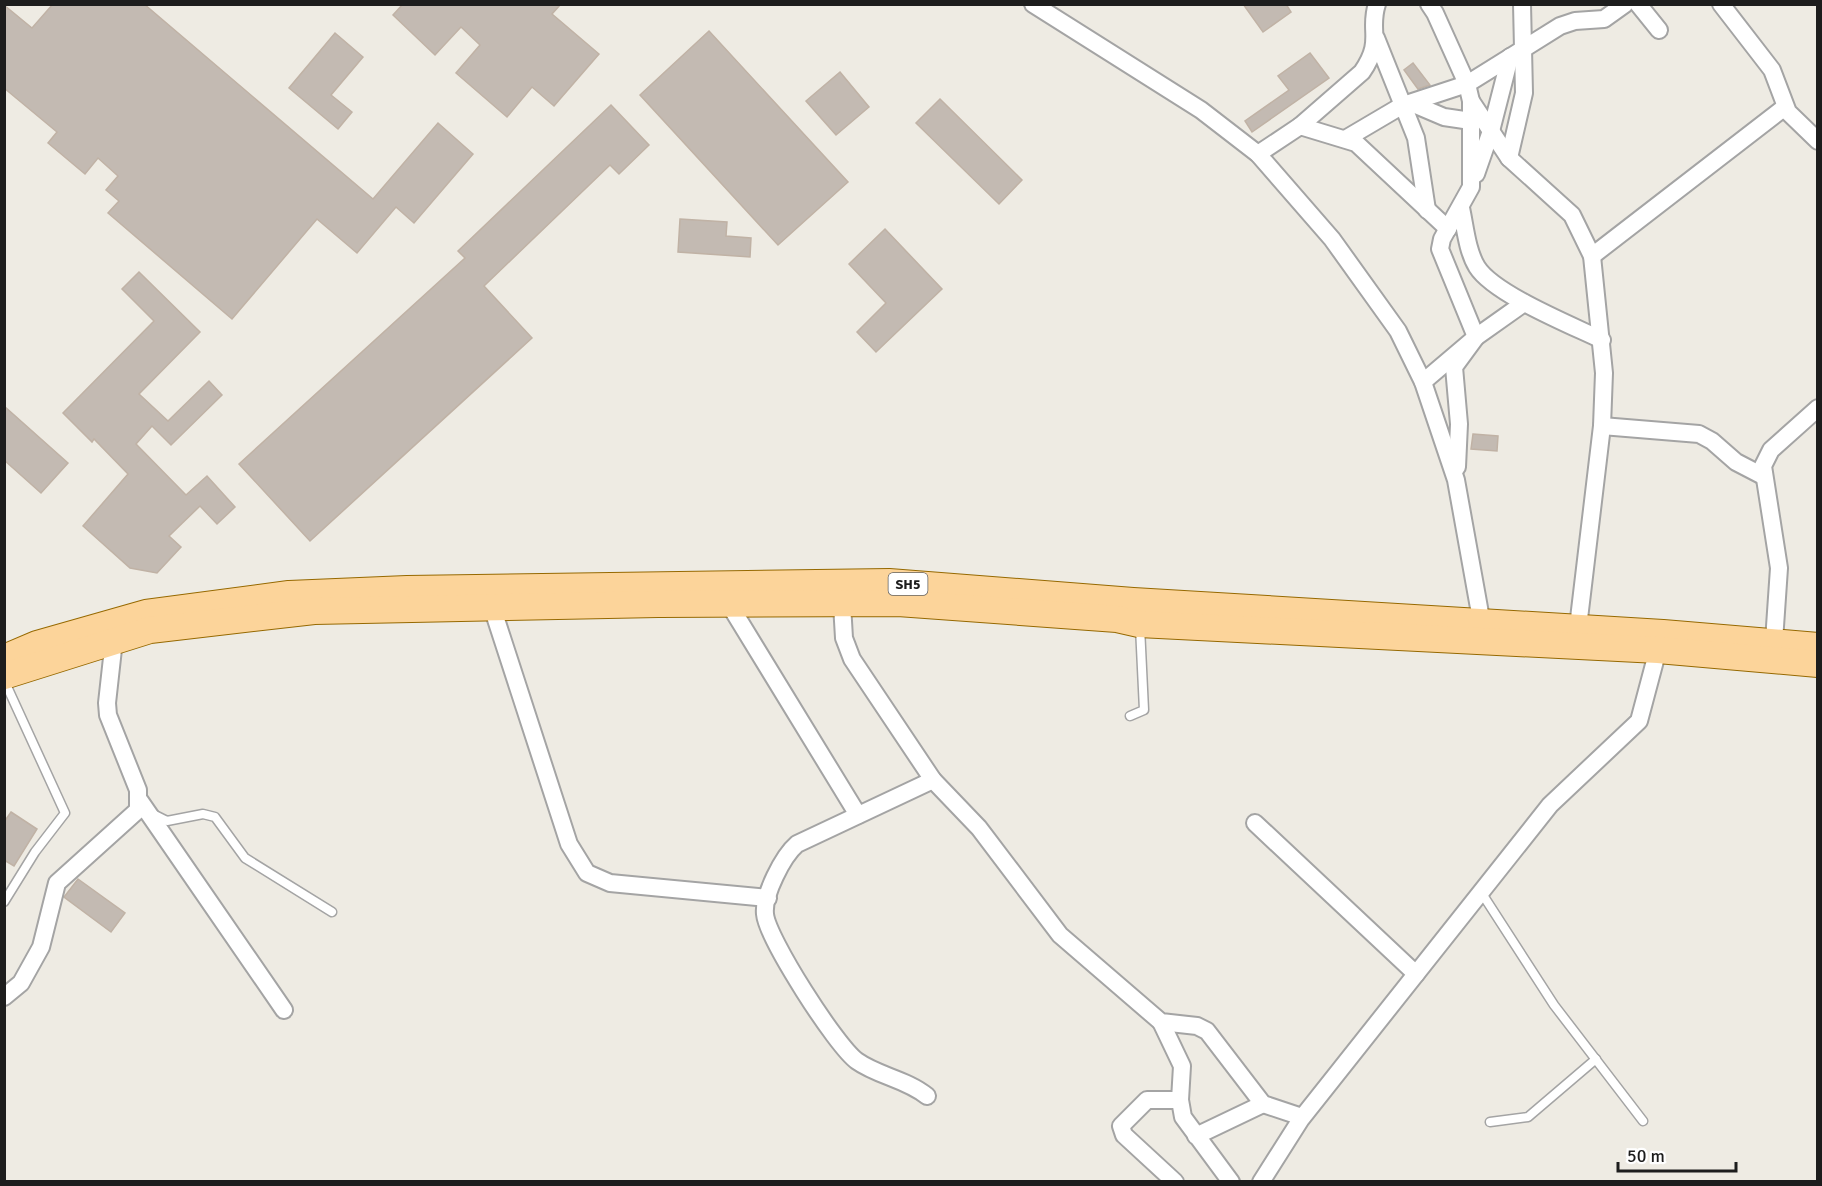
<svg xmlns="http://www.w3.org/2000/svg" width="1822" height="1186" viewBox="0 0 1822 1186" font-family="Signika,sans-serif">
  <rect width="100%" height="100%" fill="#eeebe3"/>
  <!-- building -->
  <g fill="#c3bab2" stroke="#c0b2a5" stroke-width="1.5">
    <path d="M53,4H144L373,199L438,123L473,154L414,223L396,207L357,253L317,219L232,319L108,213L119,201L106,190L118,176L98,158L85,174L48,143L57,132L4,88V5L32,28Z"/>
    <path d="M403,4H561L552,14L599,54L554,106L532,87L507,117L456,73L480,45L461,27L435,55L393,15Z"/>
    <path d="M1243,4H1286L1291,12L1263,32Z"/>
    <path d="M709,31L848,182L778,245L640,95Z"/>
    <path d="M335,33L363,57L331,95L352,112L338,129L289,88Z"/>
    <path d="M1310,53L1329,78L1252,132L1245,121L1289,90L1278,76Z"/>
    <path d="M1413,63L1430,85L1418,89L1404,70Z"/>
    <path d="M840,72L869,107L836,135L806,101Z"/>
    <path d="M940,99L1022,180L999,204L916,123Z"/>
    <path d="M611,105L649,145L619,174L610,165L484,286L532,338L310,541L239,464L465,258L458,251Z"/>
    <path d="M680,219L727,222L726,236L751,238L750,257L678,252Z"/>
    <path d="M885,229L942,289L876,352L857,332L886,303L849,264Z"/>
    <path d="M139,272L200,332L139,394L168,421L209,381L222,395L171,445L152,426L136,444L186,495L207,476L235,507L217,524L200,506L169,536L181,547L157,573L130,568L83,526L128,474L94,439L92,442L63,413L154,321L122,289Z"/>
    <path d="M4,406L68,463L41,493L4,460Z"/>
    <path d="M1473,434L1498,436L1497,451L1471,449Z"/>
    <path d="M11,812L37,829L14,866L4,860V822Z"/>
    <path d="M78,879L125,913L111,932L64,897Z"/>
  </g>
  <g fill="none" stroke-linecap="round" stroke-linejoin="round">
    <!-- lane casing -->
    <g stroke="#a4a4a4" stroke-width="11">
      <g id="lane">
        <path d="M4,680L65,813L35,852L4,902"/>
        <path d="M1130,716L1144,710L1140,627"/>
        <path d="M153,814L167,821L203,814L215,817L245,858L332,912"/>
        <path d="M1481,892L1554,1005L1643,1121"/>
        <path d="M1490,1122L1528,1117L1596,1059"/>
      </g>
    </g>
    <!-- street casing -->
    <g stroke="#a4a4a4" stroke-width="20">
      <g id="street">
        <path d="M1033,4L1201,110L1258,154L1332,239L1398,331L1423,382L1456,480L1483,630"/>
        <path d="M1429,4L1435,13L1467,84L1471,101V187L1442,239L1440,249L1476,337L1454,367L1459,424L1457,467"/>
        <path d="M1638,4L1659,30"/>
        <path d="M1721,4L1772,70L1788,112L1818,141"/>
        <path d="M1376,38L1416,138L1427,210"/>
        <path d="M1471,101L1509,158L1572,215L1592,256L1604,373L1602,426L1578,627"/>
        <path d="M1411,103L1444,117L1471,121"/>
        <path d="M1300,126L1362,72C1384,40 1368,31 1377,4"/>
        <path d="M1347,138L1403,105L1467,84L1560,26L1575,21L1604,19L1625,4"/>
        <path d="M1258,154L1300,126L1356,143L1448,229"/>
        <path d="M1509,158L1524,93L1522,4"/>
        <path d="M1476,174L1491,131L1510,57"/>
        <path d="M1461,208C1465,226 1467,251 1477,267C1494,294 1571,325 1602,340"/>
        <path d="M1592,256L1785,107"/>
        <path d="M1423,382L1476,337L1524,303"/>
        <path d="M1602,426L1699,434L1712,441L1736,462L1763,476"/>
        <path d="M729,604L858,815"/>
        <path d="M842,604L844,638L852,659L933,780L979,828L1060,935L1161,1022L1197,1026L1207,1031L1263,1104L1302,1117"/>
        <path d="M492,607L569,844L587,873L610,883L768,898"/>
        <path d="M1774,641L1779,568L1763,466L1771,450L1818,408"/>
        <path d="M140,801L284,1010"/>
        <path d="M1255,823L1416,974"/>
        <path d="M4,997L21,983L41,947L57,883L138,810V790L108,715L107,703L114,640"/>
        <path d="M1161,1022L1182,1066L1180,1100L1183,1117L1231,1182"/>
        <path d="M927,1096C906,1079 878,1076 857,1061C836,1046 767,938 765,914C763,895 783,856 797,844L933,780"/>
        <path d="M1196,1136L1263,1104"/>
        <path d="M1175,1182L1124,1135L1121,1126L1147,1100H1180"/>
        <path d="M1261,1182L1301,1119L1550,805L1639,721L1660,642"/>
      </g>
    </g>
    <!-- primary casing -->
    <g stroke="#966900" stroke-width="28">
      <g id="primary">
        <path d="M4,658L37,644L146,613L289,594L407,589L889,582L1133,601L1663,633L1818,646"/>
        <path d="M4,676L150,630L314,611L658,604L898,603L1117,619L1139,624L1658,650L1818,664"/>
      </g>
    </g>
    <!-- lane -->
    <use href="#lane" stroke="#fff" stroke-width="8"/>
    <!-- street -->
    <use href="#street" stroke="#fff" stroke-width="16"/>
    <!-- primary -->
    <use href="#primary" stroke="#fcd49a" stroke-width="26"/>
  </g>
  <g text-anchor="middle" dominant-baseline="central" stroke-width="5" stroke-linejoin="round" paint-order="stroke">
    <!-- shield labels -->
    <rect fill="#fff" stroke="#616161" stroke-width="1.5" x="888.5" y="573" width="39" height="22" rx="4.5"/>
    <g font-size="14" font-weight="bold" fill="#1d1d1d">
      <text x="908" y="584">SH5</text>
    </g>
  </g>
  <!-- border -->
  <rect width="1822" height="1186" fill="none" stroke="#1d1d1d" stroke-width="12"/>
  <!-- scale -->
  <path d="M1618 1162v9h118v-9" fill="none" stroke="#1d1d1d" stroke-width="3"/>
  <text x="1627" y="1162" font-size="18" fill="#1d1d1d" stroke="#ffffff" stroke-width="4.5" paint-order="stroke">50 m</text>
</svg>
